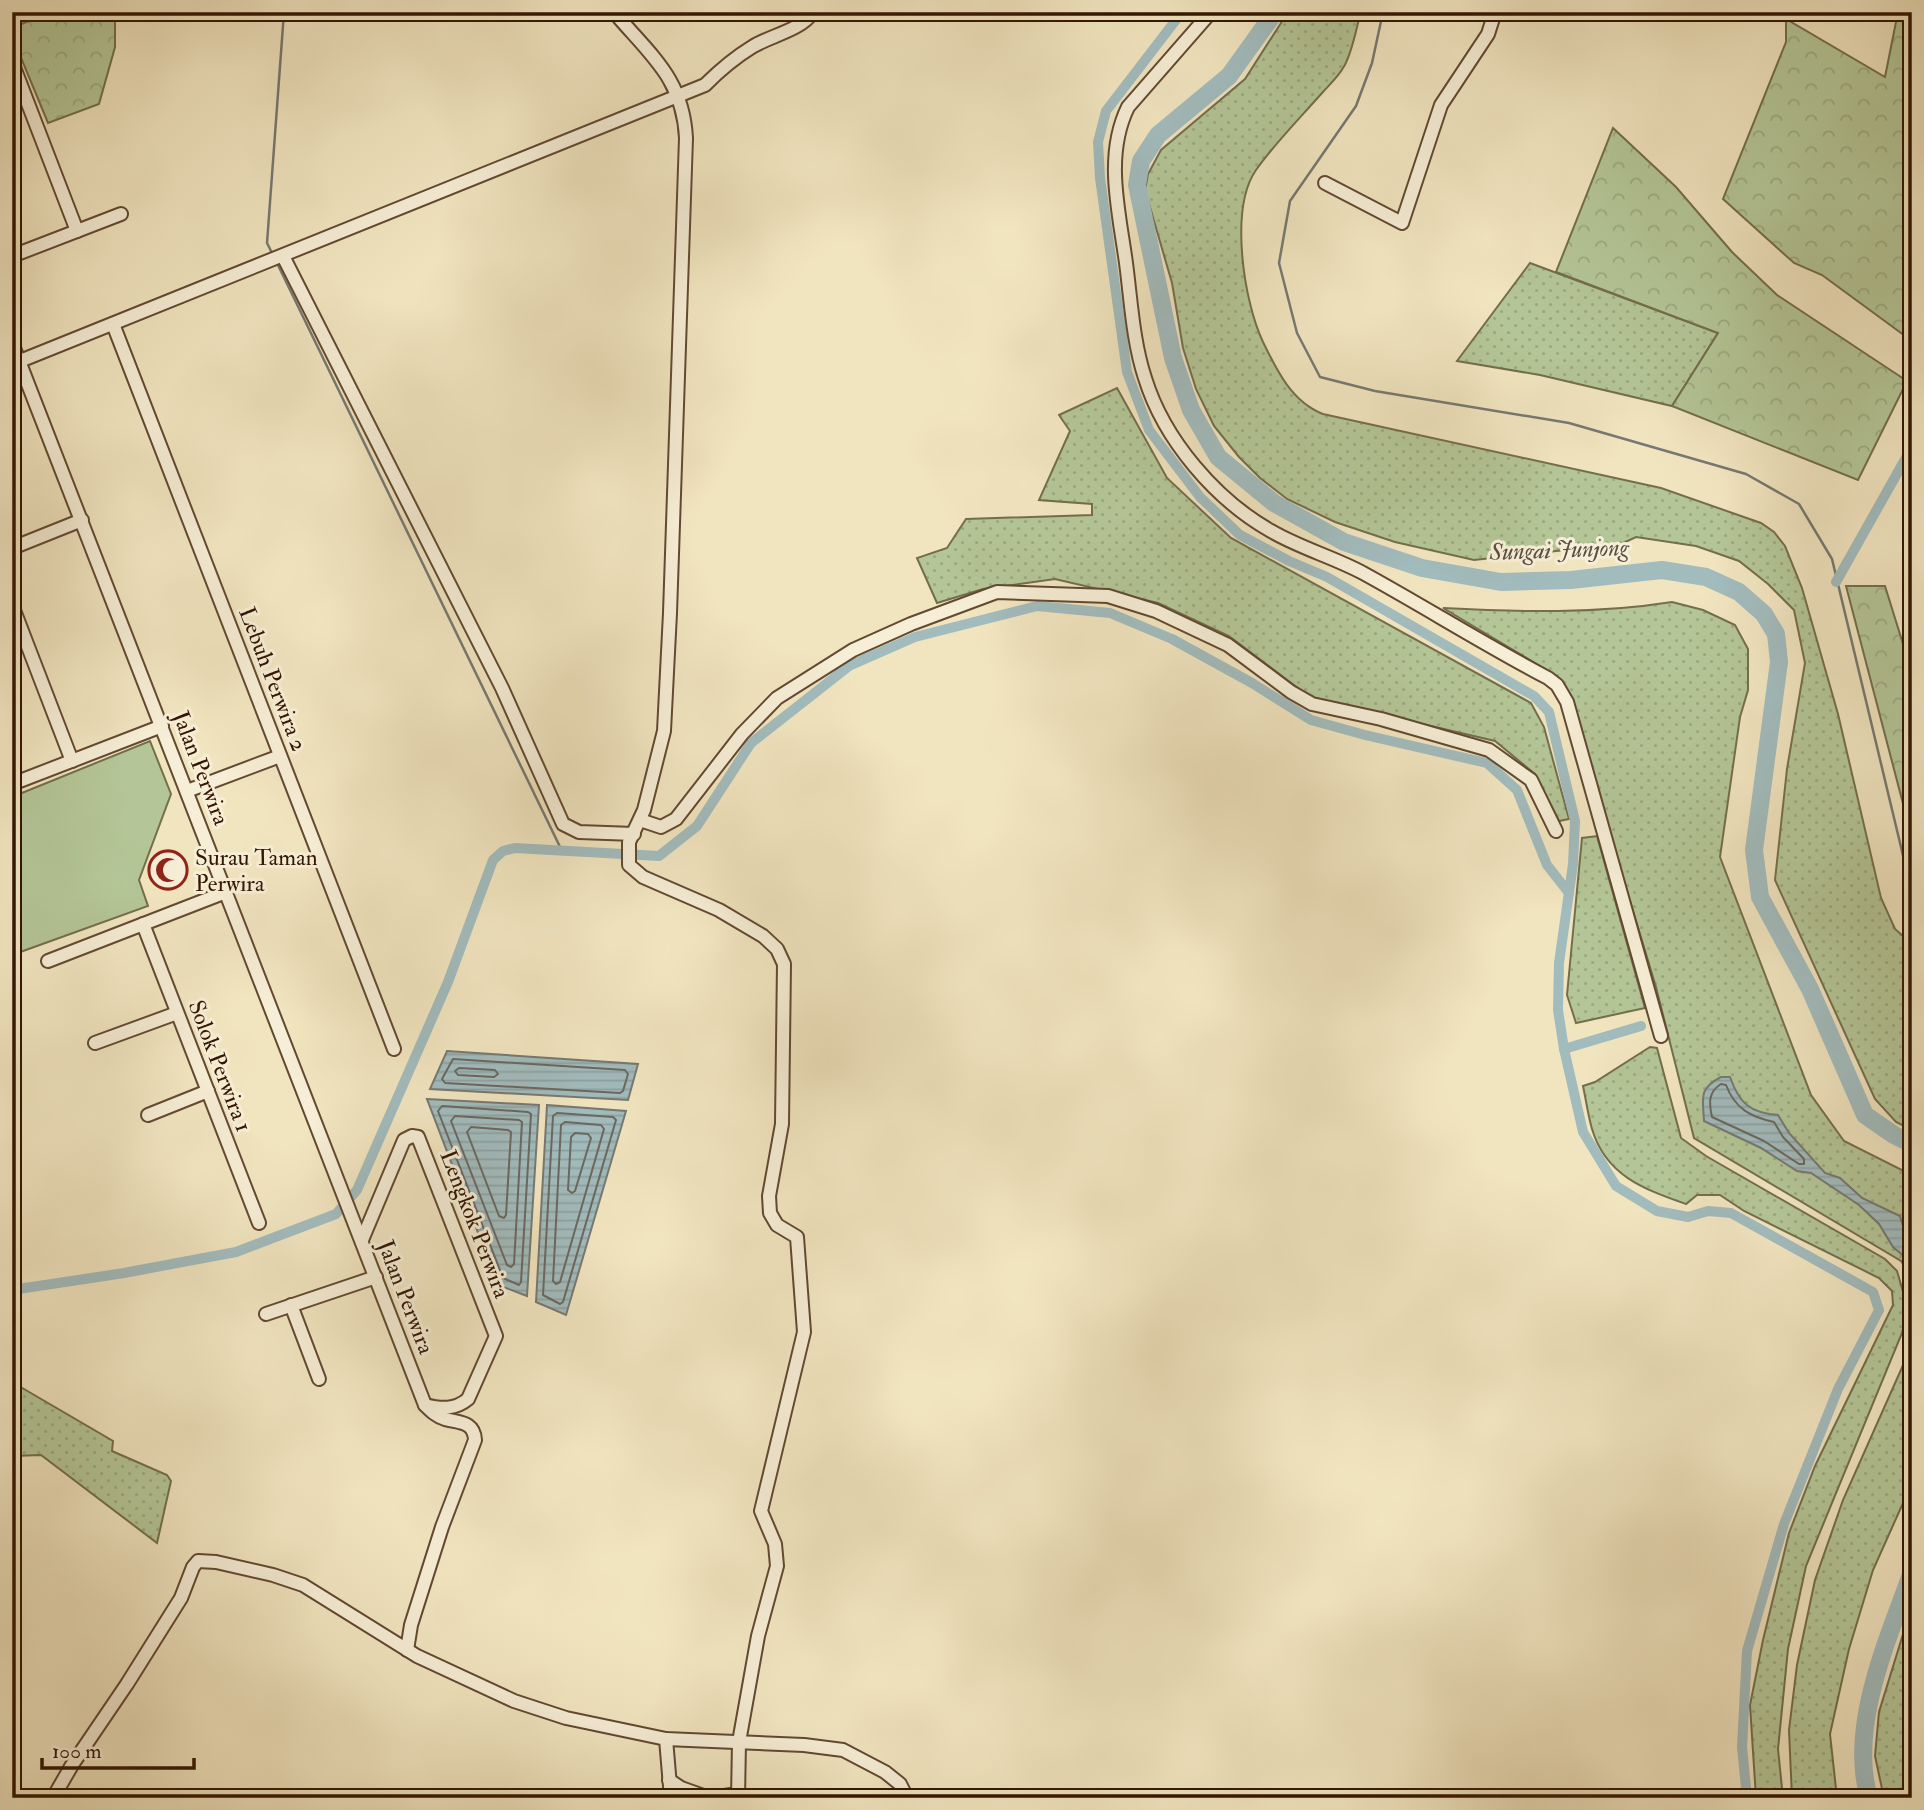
<svg xmlns="http://www.w3.org/2000/svg" width="1924" height="1810" viewBox="0 0 1924 1810" font-family="'IM FELL Double Pica',serif">
  <defs>
    <pattern id="grass-dots" width="8" height="8" patternUnits="userSpaceOnUse" patternTransform="scale(1.75)"><rect width="8" height="8" fill="#b4c697"/><path d="M2 2h.1M6 6h.1" fill="none" stroke="#9ba980" stroke-width="1.8" stroke-linecap="round"/></pattern>
    <pattern id="forest-crowns" width="20" height="18" patternUnits="userSpaceOnUse" patternTransform="scale(1.75)"><rect width="20" height="18" fill="#b4c697"/><path d="M2 6a3 3 0 1 1 6 0M12 15a3 3 0 1 1 6 0" fill="none" stroke="#9ba980"/></pattern>
    <pattern id="water-rules" width="6" height="5" patternUnits="userSpaceOnUse" patternTransform="scale(1.75)"><rect width="6" height="5" fill="#a2bcbe"/><path d="M0 2.5h6" fill="none" stroke="#8ca1a2"/></pattern>
  </defs>
  <rect width="100%" height="100%" fill="#f1e5c0"/>
  <filter id="stains"><feTurbulence type="fractalNoise" baseFrequency=".00286" numOctaves="4"/><feColorMatrix values="0 0 0 0 .2 0 0 0 0 .09 0 0 0 0 .02 0 0 0 .5 -.17"/></filter>
  <radialGradient id="worn" r=".72"><stop offset=".6" stop-color="#630" stop-opacity="0"/><stop offset="1" stop-color="#630" stop-opacity=".3"/></radialGradient>
  <!-- grass -->
  <g fill="url(#grass-dots)" stroke="#746e4c" stroke-width="2">
    <path d="M1288,12H1361C1356,28 1352,55 1343,68C1338,77 1329,85 1322,93C1300,118 1275,143 1256,170C1229,209 1244,302 1263,342C1277,371 1292,402 1323,414L1661,488L1761,523L1774,532L1785,546L1802,588L1838,714L1881,898L1895,929L1912,944V1130L1896,1122L1875,1099L1775,880L1787,769L1805,663L1794,610L1768,584L1739,561L1696,546L1636,537L1621,544L1474,560L1395,542L1335,522L1287,499L1260,478L1239,457L1214,426L1196,389L1183,348L1172,283L1145,190L1148,174L1161,150L1245,79Z"/>
    <path d="M1530,263L1718,333L1672,406L1540,375L1457,361Z"/>
    <path d="M1117,388L1167,478L1231,538L1531,703L1544,727L1569,819L1559,821L1535,774L1495,741L1311,698L1229,636L1158,603L1055,579L983,589L937,603L917,558L947,548L966,519L1092,515V504L1039,500L1070,431L1059,415Z"/>
    <path d="M1672,602L1703,610L1735,625L1748,649V690L1740,717L1720,857L1811,1095L1844,1141L1912,1175V1277L1901,1261L1694,1138L1656,987L1566,689L1555,675L1443,608C1519,612 1597,614 1672,602Z"/>
    <path d="M1597,836L1645,1008L1576,1023L1567,995L1582,838Z"/>
    <path d="M1650,1047L1657,1048L1681,1138L1706,1156L1885,1259L1897,1271L1908,1309L1902,1333L1806,1566L1788,1649L1778,1749L1783,1798H1756L1750,1705L1763,1640L1789,1533L1815,1466L1893,1305L1892,1291L1879,1278L1744,1211L1720,1195H1697L1686,1204C1644,1189 1606,1176 1592,1129C1588,1115 1586,1100 1583,1086L1595,1082Z"/>
    <path d="M1912,1345V1483L1873,1570L1849,1649L1830,1734L1837,1798H1792L1789,1730L1797,1665L1815,1580L1843,1500Z"/>
    <path d="M12,1382L113,1441L112,1451L167,1475L171,1481L157,1543L41,1455L12,1456Z"/>
    <path d="M1912,1605V1798H1884L1875,1756L1879,1712Z"/>
  </g>
  <!-- forest -->
  <g fill="url(#forest-crowns)" stroke="#746e4c" stroke-width="2">
    <path d="M50,12H115V47L99,104L48,123L12,36V28Z"/>
    <path d="M1898,12H1912V341L1822,275L1794,263L1723,199L1786,42V19L1885,77Z"/>
    <path d="M1613,128L1676,187L1732,252L1777,295L1907,381L1858,480L1672,406L1718,333L1556,272Z"/>
    <path d="M1912,557V617L1903,573Z"/>
    <path d="M1846,586H1885L1912,673V838Z"/>
  </g>
  <!-- garden -->
  <path fill="#b4c697" stroke="#746e4c" stroke-width="2" d="M150,741L171,794L139,880L148,906L12,955V797Z"/>
  <!-- water -->
  <g fill="url(#water-rules)" stroke="#767972" stroke-width="2">
    <path d="M447,1051L638,1064L628,1100L430,1089Z"/>
    <path d="M1721,1077H1730C1739,1103 1750,1113 1778,1115L1789,1133L1825,1173L1840,1178L1862,1198L1900,1216L1911,1252L1905,1257L1893,1247L1879,1224L1859,1205L1811,1173L1797,1171L1761,1148L1704,1121C1703,1098 1698,1089 1721,1077Z"/>
    <path d="M427,1099L539,1105L527,1296L498,1285Z"/>
    <path d="M547,1105L626,1111L566,1315L536,1302Z"/>
  </g>
  <g fill="none" stroke-linecap="round" stroke-linejoin="round">
    <!-- shore -->
    <g stroke="#6a6860" stroke-width="2">
      <path d="M453,1059L625,1070L628,1074L623,1091L620,1093L445,1083L442,1079Z"/>
      <path d="M459,1068L495,1070L498,1074L494,1077L458,1075L455,1071Z"/>
      <path d="M1721,1084L1726,1085C1735,1109 1751,1117 1774,1122L1783,1137L1804,1159V1164H1799L1764,1141L1712,1117C1709,1103 1708,1092 1721,1084Z"/>
      <path d="M442,1106L528,1112L531,1114L521,1282L519,1285L503,1278L438,1111Z"/>
      <path d="M557,1113L613,1117L616,1120L563,1302L560,1304L543,1295L553,1116Z"/>
      <path d="M455,1116L519,1120L522,1122L514,1264L511,1267L507,1265L451,1121Z"/>
      <path d="M565,1122L601,1125L604,1129L560,1282L556,1284L553,1281L561,1125Z"/>
      <path d="M471,1127L508,1130L511,1132L506,1215L504,1218L499,1216L467,1132Z"/>
      <path d="M575,1133L588,1134L591,1138L575,1191L572,1193L568,1190L571,1137Z"/>
    </g>
    <!-- stream -->
    <g stroke="#767972" stroke-width="2.5">
      <path d="M1383,12L1372,63L1356,106L1290,201L1279,263L1297,333L1320,377L1375,391L1569,423L1746,474L1799,504L1832,559L1912,893"/>
      <path d="M273,255L267,243L284,12"/>
      <path d="M276,261L562,851"/>
    </g>
    <!-- canal -->
    <g stroke="#a2bcbe" stroke-width="10">
      <path d="M1182,12L1106,111L1098,142L1100,178L1127,372L1149,430L1200,497L1240,535L1289,561L1327,577L1534,696L1549,712L1575,821L1573,864L1559,963L1558,1010L1564,1049L1583,1132L1616,1186L1657,1211L1688,1217L1708,1211L1731,1213L1873,1292L1879,1310L1838,1389L1784,1524L1747,1651L1742,1747L1747,1798"/>
      <path d="M1836,582L1912,447"/>
      <path d="M1564,1049L1641,1026"/>
      <path d="M12,1290L124,1273L236,1252L336,1214L357,1190L448,982L493,860L503,851L515,848L659,856L697,826L751,743L849,666L915,637L1037,606L1110,613L1172,639L1252,683L1311,720L1365,735L1487,763L1517,790L1547,865L1569,893"/>
    </g>
    <!-- river -->
    <g stroke="#a2bcbe" stroke-width="18">
      <path d="M1275,12L1229,76L1158,135L1141,161L1137,185L1173,358L1191,410L1218,457L1274,503L1344,542L1422,568L1501,582L1571,580L1662,570L1706,577L1739,592L1764,614L1776,634L1779,662L1754,850L1760,897L1810,989L1865,1115L1894,1135L1912,1144"/>
      <path d="M1869,1798C1848,1727 1888,1639 1912,1572"/>
    </g>
    <!-- minor casing -->
    <g stroke="#624931" stroke-width="16">
      <g id="minor">
        <path d="M614,12C650,55 683,78 686,138L670,613L664,731L644,810L629,842V865L643,877L719,910L763,936L777,949L784,964L782,1124L769,1196L770,1213L777,1225L797,1237L804,1332L761,1511L775,1544L777,1566L758,1636L739,1742L738,1798"/>
        <path d="M1211,12L1128,107C1104,156 1119,211 1126,263C1131,301 1133,342 1145,378C1164,440 1216,500 1271,531C1300,548 1333,557 1363,573C1425,607 1485,645 1548,678L1557,685L1567,702L1661,1036"/>
        <path d="M12,14L16,12"/>
        <path d="M12,62L77,231"/>
        <path d="M1325,183L1402,223L1441,105L1488,34L1495,12"/>
        <path d="M12,256L121,214"/>
        <path d="M283,256L502,688L563,824L579,832L634,834"/>
        <path d="M113,324L394,1049"/>
        <path d="M12,343L425,1405C431,1411 436,1416 445,1419C459,1423 474,1421 475,1440L442,1527L411,1625L407,1650"/>
        <path d="M20,361L705,85C719,71 734,58 752,47C771,35 800,31 813,12"/>
        <path d="M12,548L82,520"/>
        <path d="M12,605L72,761"/>
        <path d="M12,784L162,726"/>
        <path d="M187,791L280,756"/>
        <path d="M640,820L661,827L676,819L742,734L777,698L853,650L911,624L997,592L1108,596L1156,611L1228,645L1291,692L1312,704L1381,719L1489,750L1531,780L1556,831"/>
        <path d="M143,924L259,1223"/>
        <path d="M48,961L226,892"/>
        <path d="M95,1043L177,1013"/>
        <path d="M148,1115L208,1091"/>
        <path d="M362,1240L404,1140L412,1136L418,1137L496,1336L468,1399C455,1410 441,1409 425,1405"/>
        <path d="M291,1305L319,1379"/>
        <path d="M266,1314L376,1277"/>
        <path d="M666,1739L671,1798"/>
        <path d="M669,1780L681,1788L709,1798"/>
        <path d="M53,1798L72,1765L127,1684L181,1598L193,1567L198,1561L216,1562L273,1575L303,1585L417,1656L514,1701L566,1718L666,1739L804,1745L843,1750L885,1772L900,1784L907,1798"/>
        <path d="M712,1798L737,1794"/>
      </g>
    </g>
    <!-- minor -->
    <use href="#minor" stroke="#f6eed6" stroke-width="12"/>
  </g>
  <!-- icons -->
  <defs>
    <g id="mosque-ring" transform="scale(2.0125)"><circle r="9.5" fill="#f6eed6" stroke="#8f2418" stroke-width="1.5"/><path d="M3.5-4.9A6 6 0 1 0 3.5 4.9A5 5 0 1 1 3.5-4.9Z" fill="#8f2418"/></g>
  </defs>
  <g fill-rule="evenodd">
    <use href="#mosque-ring" x="168" y="870"/>
  </g>
  <g text-anchor="middle" dominant-baseline="central" stroke-width="6" stroke-linejoin="round" paint-order="stroke">
    <!-- street labels -->
    <g font-size="23" fill="#331501" stroke="#f6eed6">
      <text transform="translate(273 679) rotate(69)">Lebuh Perwira 2</text>
      <text transform="translate(201 768) rotate(69)">Jalan Perwira</text>
      <text transform="translate(220 1066) rotate(69)">Solok Perwira 1</text>
      <text transform="translate(475 1224) rotate(69)">Lengkok Perwira</text>
      <text transform="translate(406 1297) rotate(69)">Jalan Perwira</text>
    </g>
    <!-- poi labels -->
    <g font-size="23" fill="#331501" stroke="#f6eed6" text-anchor="start">
      <text x="195" y="857">Surau Taman<tspan x="195" dy="26">Perwira</tspan></text>
    </g>
    <!-- water labels -->
    <g font-size="24" font-style="italic" fill="#5a4f43" stroke="#f6eed6">
      <text transform="translate(1559 550) rotate(-2)">Sungai Junjong</text>
    </g>
  </g>
  <!-- margin -->
  <rect width="1924" height="1810" fill="none" stroke="#f1e5c0" stroke-width="42"/>
  <rect x="14" y="14" width="1896" height="1782" fill="none" stroke="#331501" stroke-width="3.5"/>
  <rect x="21" y="21" width="1882" height="1768" fill="none" stroke="#331501" stroke-width="2"/>
  <!-- scale -->
  <path d="M42 1758v10h152v-10" fill="none" stroke="#331501" stroke-width="3.5"/>
  <text x="52" y="1758" font-size="21" fill="#331501" stroke="#f6eed6" stroke-width="5" paint-order="stroke">100 m</text>
  <rect width="100%" height="100%" filter="url(#stains)"/>
  <rect width="100%" height="100%" fill="url(#worn)"/>
</svg>
